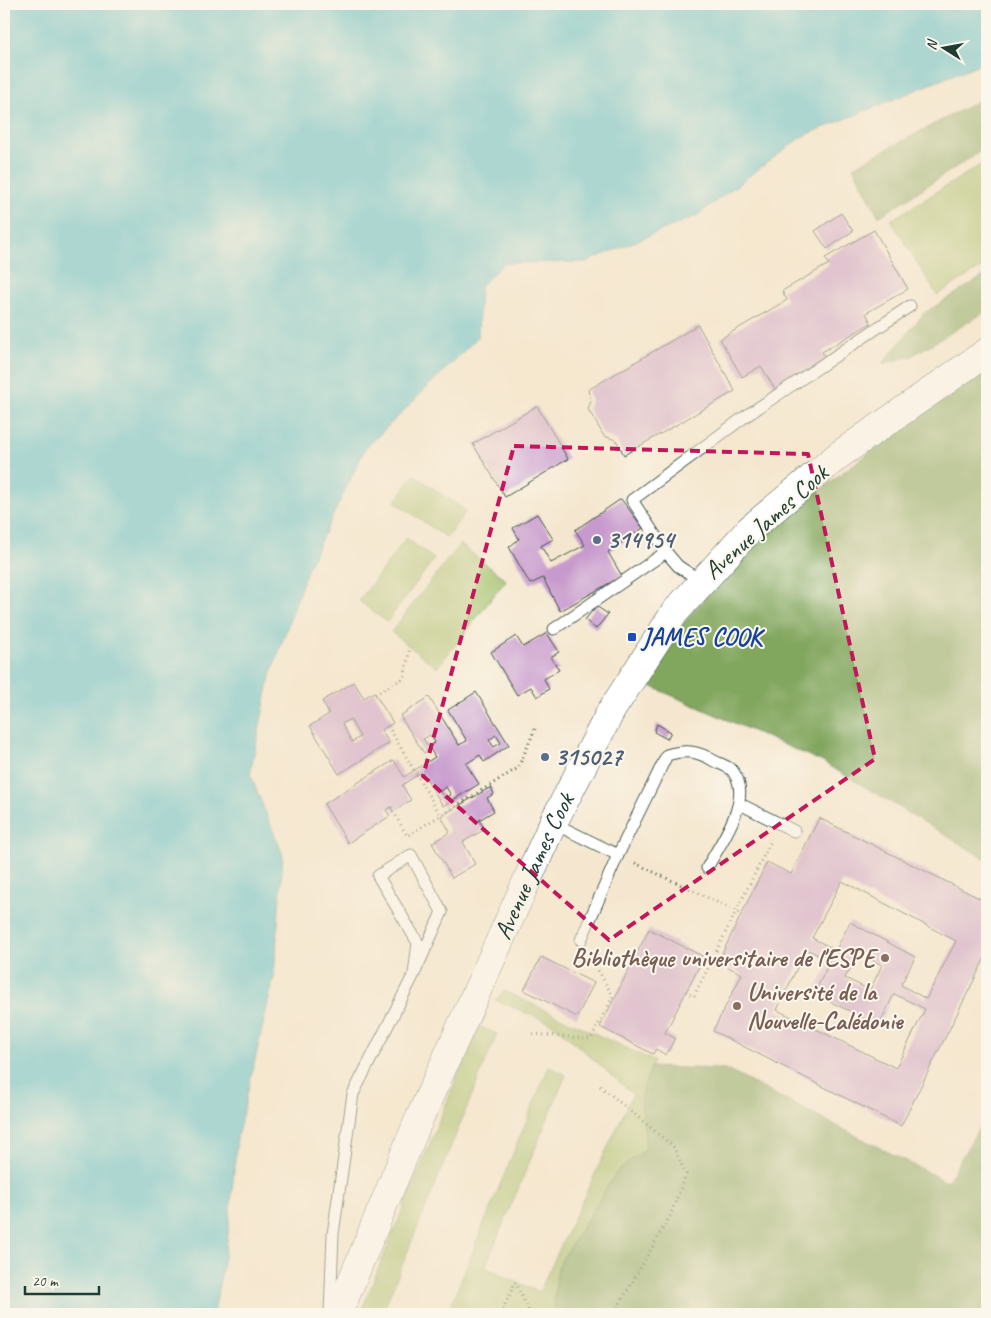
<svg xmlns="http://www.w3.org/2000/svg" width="991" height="1318" viewBox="0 0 991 1318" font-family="Caveat,sans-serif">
  <rect width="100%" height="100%" fill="#fbf7ec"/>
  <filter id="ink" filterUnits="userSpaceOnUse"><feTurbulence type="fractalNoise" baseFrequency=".02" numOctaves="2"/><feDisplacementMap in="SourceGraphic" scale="10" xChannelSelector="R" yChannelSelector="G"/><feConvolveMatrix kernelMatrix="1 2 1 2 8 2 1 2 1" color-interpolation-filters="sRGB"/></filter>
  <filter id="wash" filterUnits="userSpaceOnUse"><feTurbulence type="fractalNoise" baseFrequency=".0096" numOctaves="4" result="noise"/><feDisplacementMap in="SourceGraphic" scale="20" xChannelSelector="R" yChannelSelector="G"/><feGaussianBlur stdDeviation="1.12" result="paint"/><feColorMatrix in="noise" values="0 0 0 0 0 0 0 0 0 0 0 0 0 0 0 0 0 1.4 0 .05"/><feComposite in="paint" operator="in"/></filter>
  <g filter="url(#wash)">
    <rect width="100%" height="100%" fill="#f5e7cf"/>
    <!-- green -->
    <g fill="#a2c069" stroke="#607e4e">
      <path d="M987,161V264L937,295L891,220Z"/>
      <path d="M414,475L466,511L447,538L395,502Z"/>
      <path d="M406,538L434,559L387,622L359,601Z"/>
      <path d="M460,544L506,580L437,668L391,632Z"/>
      <path d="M504,991L654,1061L641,1095L646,1148L616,1173L558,1266L553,1314H447L549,1066L566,1075L485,1267L539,1292L633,1094L553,1024L495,1000Z"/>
      <path d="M478,1026L497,1034L382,1314H360Z"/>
    </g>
    <!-- forest -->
    <g fill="#81a65d" stroke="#507248">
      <path d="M987,96V147L879,217L853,167Z"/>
      <path d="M987,274V311L912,356L882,364L924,313Z"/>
      <path d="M987,371V860L823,762L641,682C660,656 678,628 700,603C780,508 886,441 987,371Z"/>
      <path d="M651,1067L725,1069L947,1182L987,1114V1314H553L558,1266L616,1173L646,1148L641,1095Z"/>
    </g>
    <!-- water -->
    <path fill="#57c2d1" stroke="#3b8082" d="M4,4H987V61L801,137L696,216L586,262L504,263L480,286L478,337L365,449L308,567L270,677L250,774L283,855L274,977L237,1138L228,1235L214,1314H4Z"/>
    <g id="blocks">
      <!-- building -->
      <g fill="#c79ace" fill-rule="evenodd">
        <path d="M841,213L853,231L827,249L815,231Z"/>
        <path d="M874,230L908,289L866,313L871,323L822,352L828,362L776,391L761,366L742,377L720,339L787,300L782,291L829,264L825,258Z"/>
        <path d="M698,325L735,391L624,455L616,440L604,436L588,409L591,401L588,390Z"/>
        <path d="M537,406L568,459L505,497L473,444Z"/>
        <path d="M621,499L643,528L608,552L622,576L560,611L543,578L530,584L509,547L519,539L513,528L537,514L553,539L541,546L551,563L585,545L575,530Z"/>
        <path d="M596,606L608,614L596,629L585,620Z"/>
        <path d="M547,633L559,652L551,657L559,670L544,679L549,689L537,697L531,687L517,695L491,652L516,636L523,647Z"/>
        <path d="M354,682L364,698L374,692L393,723L381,730L389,743L339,774L310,726L329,714L322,701ZM350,719L360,737L352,742L342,724Z"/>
        <path d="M476,692L509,745L484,762L480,755L466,764L479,784L443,806L422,772L402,785L411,800L393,812L391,807L386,810L390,816L348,843L324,804L394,760L404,777L435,757L430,749L424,753L400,716L429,697L459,745L467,741L448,710ZM430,735L435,742L429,747L423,739ZM496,735L501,743L494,747L489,740ZM446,787L451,795L445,799L439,792Z"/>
        <path d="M657,724L671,732L667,739L654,732Z"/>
        <path d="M491,787L494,794L487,798L494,811L479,820L485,829L463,842L475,864L452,878L432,843L450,832L441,816Z"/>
        <path d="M819,818L987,902V954L901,1126L713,1031L742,974L718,962L767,862L791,874ZM842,881L956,941L926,999L901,985L915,957L850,922L836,950L812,938ZM806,949L830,961L814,994L879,1025L894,994L925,1009L896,1068L777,1010ZM858,953L882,965L870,990L845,978Z"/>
        <path d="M649,929L704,957L665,1033L675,1038L666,1055L656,1049L653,1054L600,1027Z"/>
        <path d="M541,957L594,983L577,1017L524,990Z"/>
      </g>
    </g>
  </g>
  <g filter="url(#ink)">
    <use href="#blocks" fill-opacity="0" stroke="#3f564b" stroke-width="1"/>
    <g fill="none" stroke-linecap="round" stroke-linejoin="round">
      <!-- lane casing -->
      <g stroke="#3f564b" stroke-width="13">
        <g id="lane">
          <path d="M666,552L632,500L743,418L910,306"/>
          <path d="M554,629L666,552L678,566L701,581"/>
          <path d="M740,804L794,831"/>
          <path d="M553,823L618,855"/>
          <path d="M581,940L618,855L667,755C685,749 698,751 714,761C720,764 731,767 734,773C753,800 720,843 707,868"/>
          <path d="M330,1313L333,1234L353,1094L414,974L442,912L411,855L378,876L418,943L414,974"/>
        </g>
      </g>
      <!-- secondary casing -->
      <g stroke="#3f564b" stroke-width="29">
        <g id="secondary">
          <path id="s1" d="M338,1314L420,1117L553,823L611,711L675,612L750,529L839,455L987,352"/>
        </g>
      </g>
      <!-- path -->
      <g stroke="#3f564b" stroke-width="3" stroke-dasharray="1 4" stroke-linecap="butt">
        <path d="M375,694L404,678L410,647"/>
        <path d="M388,726L441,816"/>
        <path d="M391,807L407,836L518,768L535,729"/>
        <path d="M635,863L742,914"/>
        <path d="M685,992L694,996L772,839"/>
        <path d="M533,1034L591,1039L613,996L589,955"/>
        <path d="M600,1086L673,1146L686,1174L670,1216L614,1314"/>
        <path d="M501,1314L515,1282L529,1311L527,1314"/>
      </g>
      <!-- lane -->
      <use href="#lane" stroke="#fff" stroke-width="11"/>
      <!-- secondary -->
      <use href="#secondary" stroke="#fff" stroke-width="28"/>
    </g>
  </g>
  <!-- marked area -->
  <path d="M0 0H991V1318H0ZM514,446L808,454L875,759L609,940L423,776Z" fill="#f5e7cf" fill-opacity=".55" fill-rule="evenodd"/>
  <path fill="none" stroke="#c2185b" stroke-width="4" stroke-dasharray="10 6" stroke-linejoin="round" d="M514,446L808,454L875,759L609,940L423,776Z"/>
  <!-- markers -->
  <g fill="#5c6f8a" stroke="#fbf7ec" stroke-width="2">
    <circle cx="597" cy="540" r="5"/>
    <circle cx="545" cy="757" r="5"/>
  </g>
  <rect fill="#1a4fb4" stroke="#fbf7ec" stroke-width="2" x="627" y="632" width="10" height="10" rx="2.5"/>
  <g fill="#8d6e63" stroke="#fbf7ec" stroke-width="2">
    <circle cx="885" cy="958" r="5"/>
    <circle cx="737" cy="1006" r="5"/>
  </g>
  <g text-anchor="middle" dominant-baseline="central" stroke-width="4" stroke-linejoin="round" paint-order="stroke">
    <!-- street labels -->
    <g font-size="25" fill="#1f3d34" stroke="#fbf7ec">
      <text transform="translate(766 522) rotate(-42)">Avenue James Cook</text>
      <text stroke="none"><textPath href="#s1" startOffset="489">Avenue James Cook</textPath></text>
    </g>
    <!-- service labels -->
    <g font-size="25" font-weight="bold" fill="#4e5e75" stroke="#fbf7ec" text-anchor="start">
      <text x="607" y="540">314954</text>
      <text x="555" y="757">315027</text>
    </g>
    <!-- transit labels -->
    <g font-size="25" font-weight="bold" fill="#164399" stroke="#fbf7ec" text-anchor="start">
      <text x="642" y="637">JAMES COOK</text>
    </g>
    <!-- education labels -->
    <g font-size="25" font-weight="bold" fill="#785e54" stroke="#fbf7ec" text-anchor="end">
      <text x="875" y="958">Bibliothèque universitaire de l'ESPE</text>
      <text x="747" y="992" text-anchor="start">Université de la<tspan x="747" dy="29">Nouvelle-Calédonie</tspan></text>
    </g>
  </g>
  <!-- margin -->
  <rect width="991" height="1318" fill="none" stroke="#fbf7ec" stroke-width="20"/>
  <!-- north arrow -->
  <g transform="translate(944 48) rotate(281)" stroke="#fbf7ec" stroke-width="4" paint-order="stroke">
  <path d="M0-4L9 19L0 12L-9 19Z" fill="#1f3d34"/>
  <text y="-8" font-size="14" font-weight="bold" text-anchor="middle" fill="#1f3d34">N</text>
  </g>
  <!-- scale -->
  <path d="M25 1286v8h74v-8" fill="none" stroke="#1f3d34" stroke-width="2.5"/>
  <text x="32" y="1286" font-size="15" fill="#1f3d34" stroke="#fbf7ec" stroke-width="4" paint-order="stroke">20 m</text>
</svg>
